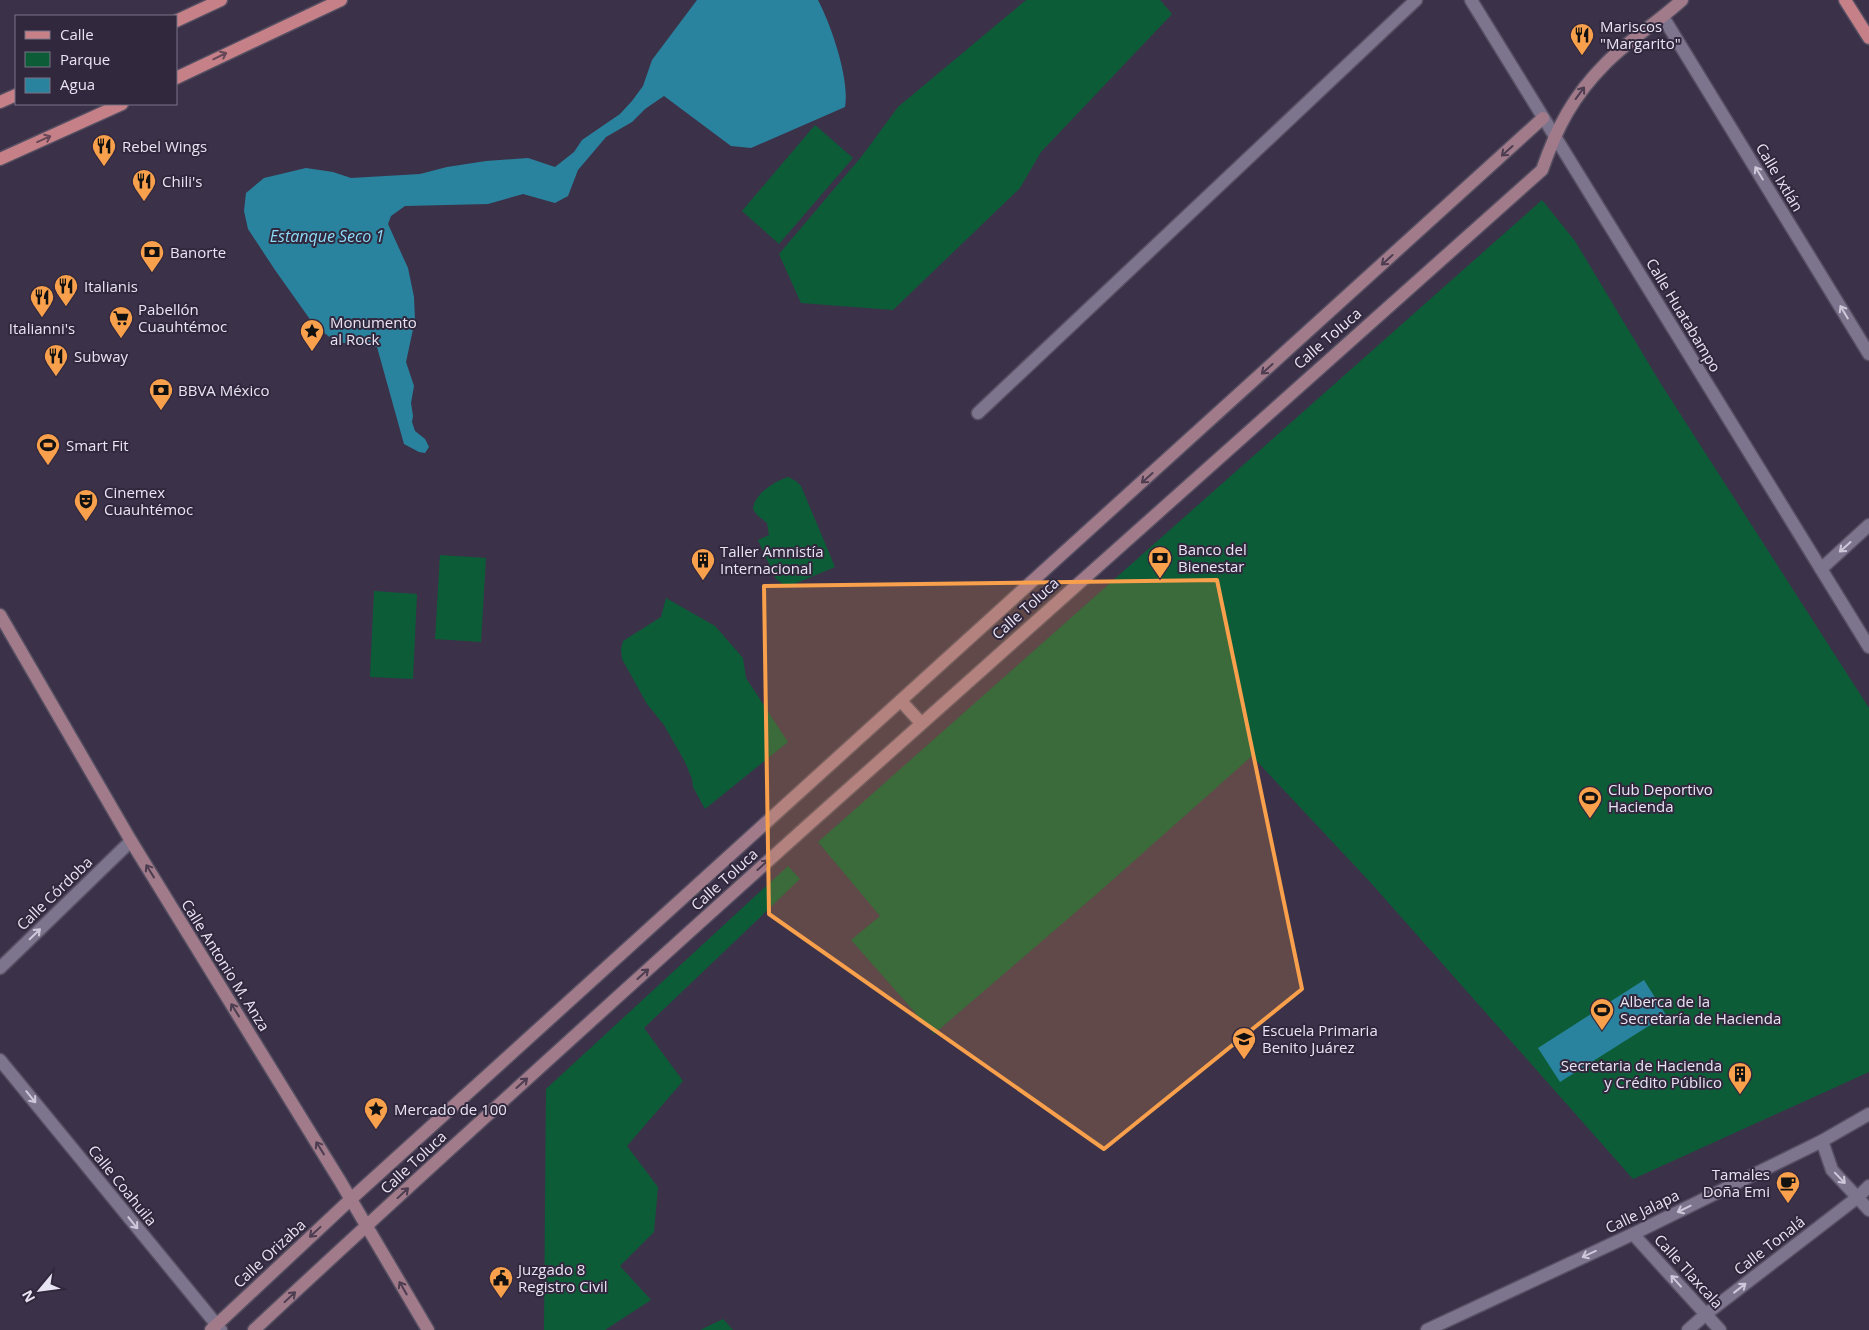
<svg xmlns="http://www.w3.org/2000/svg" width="1869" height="1330" viewBox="0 0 1869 1330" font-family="'Open Sans',sans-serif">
  <rect width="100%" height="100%" fill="#3b3249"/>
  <!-- green -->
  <g fill="#0c5d37">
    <path d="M1026,0H1160L1172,14L1041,152L1020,188L893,310L801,303L779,254L862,156L898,107Z"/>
    <path d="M815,125L853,158L779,244L742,211Z"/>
    <path d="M1542,200L1575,241L1661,384L1869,708V1072L1633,1179L1371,883L1252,756L1099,892L934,1034L851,940L880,916L818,842Z"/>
    <path d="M788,477L796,481L801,486L835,567L787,587L776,579L758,540L769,535L767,523L757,515L753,509C754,494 775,481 788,477Z"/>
    <path d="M440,555L486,558L481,642L435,639Z"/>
    <path d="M374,591L417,594L413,679L370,677Z"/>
    <path d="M666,598L715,626L743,658L746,678L788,742L705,809L693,787L692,779L685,762L664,725L647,704L622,659L621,649L623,641L661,617Z"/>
    <path d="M788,866L800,879L644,1028L683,1081L627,1146L658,1187L654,1232L620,1266L651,1300L605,1330H544L546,1089Z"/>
    <path d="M723,1319L733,1330H700Z"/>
  </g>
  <!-- water -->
  <g fill="#2a839e">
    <path d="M697,0H818C831,25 850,79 845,107L751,148L731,146L664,96L645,109L632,122L606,137L578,170L568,196L555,203L523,194L488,204L405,206L391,216L388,224L408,268L414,297L415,320L406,362L414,386L411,403L413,416L412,422L415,431L425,439L429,447L425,453L419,452L404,444L377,347L336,342L314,325L275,270L248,229L244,211L246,193L264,178L306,168L333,172L351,178L420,174L447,167L486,161L528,158L555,167L574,152L582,140L620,114L632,101L643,86L652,60Z"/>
    <path d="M1644,980L1666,1015L1560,1082L1538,1048Z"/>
  </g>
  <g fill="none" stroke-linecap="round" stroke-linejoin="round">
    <!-- street casing -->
    <g stroke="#564f62" stroke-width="15">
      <g id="street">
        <path d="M1471,0L1869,647"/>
        <path d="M1663,17L1869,354"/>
        <path d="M978,413L1416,0"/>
        <path d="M1821,569L1869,525"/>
        <path d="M0,968L131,841"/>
        <path d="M0,1060L221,1330"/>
        <path d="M1822,1141L1832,1170L1869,1210"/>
        <path d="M1633,1234L1720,1330"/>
        <path d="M1427,1330L1633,1234L1822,1141L1869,1114"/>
        <path d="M1688,1330L1706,1314L1858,1197L1869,1186"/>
      </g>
    </g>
    <!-- secondary casing -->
    <g stroke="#564f62" stroke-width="15">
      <g id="secondary">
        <path d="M0,615L131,841L340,1181L428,1330"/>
        <path d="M901,701L921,723"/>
        <path d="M211,1330L351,1199L1543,118"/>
        <path d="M254,1330C407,1187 562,1047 717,907C991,660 1266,414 1542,170C1557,127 1573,96 1606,63C1629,40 1658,22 1682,0"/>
      </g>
    </g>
    <!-- primary casing -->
    <g stroke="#564f62" stroke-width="15">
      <g id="primary">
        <path d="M1845,0L1869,38"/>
        <path d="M176,21L221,0"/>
        <path d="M176,78L341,0"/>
        <path d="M0,102L16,95"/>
        <path d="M0,159L122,104"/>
      </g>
    </g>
    <!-- street -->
    <use href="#street" stroke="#7d748e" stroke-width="12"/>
    <!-- secondary -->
    <use href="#secondary" stroke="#a27b8b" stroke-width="12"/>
    <!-- primary -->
    <use href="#primary" stroke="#c68188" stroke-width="12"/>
  </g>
  <!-- one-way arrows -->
  <defs><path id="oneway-shaft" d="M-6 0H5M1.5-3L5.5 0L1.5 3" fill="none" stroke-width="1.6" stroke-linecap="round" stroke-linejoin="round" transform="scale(1.25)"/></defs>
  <g stroke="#654758">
    <use href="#oneway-shaft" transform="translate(220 56) rotate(-26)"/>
    <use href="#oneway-shaft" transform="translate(44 139) rotate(-24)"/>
  </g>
  <g stroke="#4d3d51">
    <use href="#oneway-shaft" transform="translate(1580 93) rotate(-54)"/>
    <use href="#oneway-shaft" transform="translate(1507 151) rotate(138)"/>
    <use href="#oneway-shaft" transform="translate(1387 260) rotate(138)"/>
    <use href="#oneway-shaft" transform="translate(1267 369) rotate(138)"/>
    <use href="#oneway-shaft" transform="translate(1147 478) rotate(138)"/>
    <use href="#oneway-shaft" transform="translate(763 865) rotate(-42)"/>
    <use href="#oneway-shaft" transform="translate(150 871) rotate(-122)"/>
    <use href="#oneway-shaft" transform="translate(643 974) rotate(-42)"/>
    <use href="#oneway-shaft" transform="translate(235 1010) rotate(-122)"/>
    <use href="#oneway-shaft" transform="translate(522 1083) rotate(-42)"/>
    <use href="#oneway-shaft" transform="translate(320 1148) rotate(-122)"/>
    <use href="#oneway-shaft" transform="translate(403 1193) rotate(-43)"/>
    <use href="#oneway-shaft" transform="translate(315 1232) rotate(137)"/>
    <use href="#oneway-shaft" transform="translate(403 1288) rotate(-120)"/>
    <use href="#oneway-shaft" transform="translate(290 1297) rotate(-43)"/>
  </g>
  <g stroke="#cec8da">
    <use href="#oneway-shaft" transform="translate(1759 173) rotate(-121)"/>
    <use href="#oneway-shaft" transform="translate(1844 312) rotate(-121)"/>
    <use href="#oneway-shaft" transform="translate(1845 547) rotate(138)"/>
    <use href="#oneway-shaft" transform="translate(35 934) rotate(-44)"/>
    <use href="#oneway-shaft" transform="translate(31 1097) rotate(51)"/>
    <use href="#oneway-shaft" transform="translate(1840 1178) rotate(46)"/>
    <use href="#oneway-shaft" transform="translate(1684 1209) rotate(154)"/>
    <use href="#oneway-shaft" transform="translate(133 1223) rotate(51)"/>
    <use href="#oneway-shaft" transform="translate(1589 1254) rotate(155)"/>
    <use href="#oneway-shaft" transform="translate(1676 1281) rotate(-132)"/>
    <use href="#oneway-shaft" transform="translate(1740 1288) rotate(-38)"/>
  </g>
  <!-- marked area -->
  <path fill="#f8a04b" fill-opacity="0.2" stroke="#f8a04b" stroke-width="4" stroke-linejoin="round" d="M1217,580L1302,989L1104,1149L769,914L764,586Z"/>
  <!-- icons -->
  <defs>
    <g id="restaurant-pin" transform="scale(1.25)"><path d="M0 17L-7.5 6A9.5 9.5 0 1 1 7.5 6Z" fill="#f8a04b" stroke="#31283e"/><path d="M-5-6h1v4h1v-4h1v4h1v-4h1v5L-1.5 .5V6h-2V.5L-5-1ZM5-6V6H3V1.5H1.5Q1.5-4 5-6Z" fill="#111"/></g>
    <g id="bank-pin" transform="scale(1.25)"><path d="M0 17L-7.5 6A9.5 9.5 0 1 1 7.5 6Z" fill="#f8a04b" stroke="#31283e"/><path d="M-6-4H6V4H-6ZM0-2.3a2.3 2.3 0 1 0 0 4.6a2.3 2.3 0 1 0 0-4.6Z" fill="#111"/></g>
    <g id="supermarket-pin" transform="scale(1.25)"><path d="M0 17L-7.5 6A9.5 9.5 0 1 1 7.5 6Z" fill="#f8a04b" stroke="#31283e"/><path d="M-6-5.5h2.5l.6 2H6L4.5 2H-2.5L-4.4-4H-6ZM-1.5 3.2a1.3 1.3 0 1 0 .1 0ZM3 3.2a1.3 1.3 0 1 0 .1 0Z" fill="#111"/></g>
    <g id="sight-pin" transform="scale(1.25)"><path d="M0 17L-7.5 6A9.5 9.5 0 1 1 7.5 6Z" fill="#f8a04b" stroke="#31283e"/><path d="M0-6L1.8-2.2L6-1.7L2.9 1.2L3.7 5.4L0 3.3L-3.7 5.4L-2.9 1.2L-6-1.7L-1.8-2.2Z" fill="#111"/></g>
    <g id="stadium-pin" transform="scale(1.25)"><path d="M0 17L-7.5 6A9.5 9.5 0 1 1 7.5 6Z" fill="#f8a04b" stroke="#31283e"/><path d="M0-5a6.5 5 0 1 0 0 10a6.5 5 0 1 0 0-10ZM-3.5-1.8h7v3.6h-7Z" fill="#111"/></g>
    <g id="theatre-pin" transform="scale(1.25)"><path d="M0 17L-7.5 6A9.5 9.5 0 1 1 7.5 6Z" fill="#f8a04b" stroke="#31283e"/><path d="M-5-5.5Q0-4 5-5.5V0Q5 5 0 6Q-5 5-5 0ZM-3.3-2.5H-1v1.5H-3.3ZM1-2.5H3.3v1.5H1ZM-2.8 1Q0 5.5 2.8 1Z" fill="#111"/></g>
    <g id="building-pin" transform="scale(1.25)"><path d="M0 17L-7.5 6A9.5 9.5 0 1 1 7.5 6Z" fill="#f8a04b" stroke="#31283e"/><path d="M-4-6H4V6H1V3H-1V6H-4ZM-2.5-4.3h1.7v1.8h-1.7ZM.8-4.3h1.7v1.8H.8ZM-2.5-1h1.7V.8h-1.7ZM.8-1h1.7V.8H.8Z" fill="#111"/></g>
    <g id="school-pin" transform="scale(1.25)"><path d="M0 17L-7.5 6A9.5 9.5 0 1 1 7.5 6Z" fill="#f8a04b" stroke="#31283e"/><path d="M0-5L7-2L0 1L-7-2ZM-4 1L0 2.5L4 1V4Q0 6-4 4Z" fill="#111"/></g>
    <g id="cafe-pin" transform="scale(1.25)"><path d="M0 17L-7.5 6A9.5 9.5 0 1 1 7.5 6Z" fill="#f8a04b" stroke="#31283e"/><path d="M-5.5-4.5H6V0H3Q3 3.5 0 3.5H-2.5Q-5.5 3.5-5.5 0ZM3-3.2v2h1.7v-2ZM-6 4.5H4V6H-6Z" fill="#111"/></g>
    <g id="civic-pin" transform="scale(1.25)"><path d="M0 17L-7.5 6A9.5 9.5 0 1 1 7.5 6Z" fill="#f8a04b" stroke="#31283e"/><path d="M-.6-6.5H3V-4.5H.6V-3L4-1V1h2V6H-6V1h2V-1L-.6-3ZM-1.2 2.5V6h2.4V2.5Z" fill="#111"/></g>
  </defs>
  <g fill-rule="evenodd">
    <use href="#restaurant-pin" x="1582" y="35"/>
    <use href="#restaurant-pin" x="104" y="146"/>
    <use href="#restaurant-pin" x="144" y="181"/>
    <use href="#bank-pin" x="152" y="252"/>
    <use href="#restaurant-pin" x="66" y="286"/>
    <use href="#restaurant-pin" x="42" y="297"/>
    <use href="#supermarket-pin" x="121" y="318"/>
    <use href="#sight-pin" x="312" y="331"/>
    <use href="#restaurant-pin" x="56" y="356"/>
    <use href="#bank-pin" x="161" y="390"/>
    <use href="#stadium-pin" x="48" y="445"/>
    <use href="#theatre-pin" x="86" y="501"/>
    <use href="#bank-pin" x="1160" y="558"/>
    <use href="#building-pin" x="703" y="560"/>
    <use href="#stadium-pin" x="1590" y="798"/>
    <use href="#stadium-pin" x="1602" y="1010"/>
    <use href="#school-pin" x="1244" y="1039"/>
    <use href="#building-pin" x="1740" y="1074"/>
    <use href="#sight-pin" x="376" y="1109"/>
    <use href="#cafe-pin" x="1788" y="1183"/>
    <use href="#civic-pin" x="501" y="1278"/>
  </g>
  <g text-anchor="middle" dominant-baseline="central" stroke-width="4" stroke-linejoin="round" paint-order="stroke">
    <!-- poi labels -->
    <g font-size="15" fill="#e9e4f3" stroke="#31283e" text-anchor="start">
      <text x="1600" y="26">Mariscos<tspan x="1600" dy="17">"Margarito"</tspan></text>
      <text x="122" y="146">Rebel Wings</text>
      <text x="162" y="181">Chili's</text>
      <text x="170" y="252">Banorte</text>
      <text x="84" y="286">Italianis</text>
      <text x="138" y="309">Pabellón<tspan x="138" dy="17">Cuauhtémoc</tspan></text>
      <text x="330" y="322">Monumento<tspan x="330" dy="17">al Rock</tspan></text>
      <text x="42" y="328" text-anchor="middle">Italianni's</text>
      <text x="74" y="356">Subway</text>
      <text x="178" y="390">BBVA México</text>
      <text x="66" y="445">Smart Fit</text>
      <text x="104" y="492">Cinemex<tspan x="104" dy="17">Cuauhtémoc</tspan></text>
      <text x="1178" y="549">Banco del<tspan x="1178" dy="17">Bienestar</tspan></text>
      <text x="720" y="551">Taller Amnistía<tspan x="720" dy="17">Internacional</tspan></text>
      <text x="1608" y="789">Club Deportivo<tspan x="1608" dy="17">Hacienda</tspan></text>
      <text x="1620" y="1001">Alberca de la<tspan x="1620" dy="17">Secretaría de Hacienda</tspan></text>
      <text x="1262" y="1030">Escuela Primaria<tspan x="1262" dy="17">Benito Juárez</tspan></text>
      <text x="1722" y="1065" text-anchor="end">Secretaria de Hacienda<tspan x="1722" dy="17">y Crédito Público</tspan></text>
      <text x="394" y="1109">Mercado de 100</text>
      <text x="1770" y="1174" text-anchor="end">Tamales<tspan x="1770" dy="17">Doña Emi</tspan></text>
      <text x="518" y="1269">Juzgado 8<tspan x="518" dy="17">Registro Civil</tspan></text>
    </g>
    <!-- street labels -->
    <g font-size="15" fill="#e9e4f3" stroke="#31283e">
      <text transform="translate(1780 177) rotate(59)">Calle Ixtlán</text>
      <text transform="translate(1684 315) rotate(59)">Calle Huatabampo</text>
      <text transform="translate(1327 338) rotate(-41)">Calle Toluca</text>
      <text transform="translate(1025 608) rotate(-42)">Calle Toluca</text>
      <text transform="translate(724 879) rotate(-42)">Calle Toluca</text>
      <text transform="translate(54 893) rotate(-44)">Calle Córdoba</text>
      <text transform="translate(226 965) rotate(58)">Calle Antonio M. Anza</text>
      <text transform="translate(413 1162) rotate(-43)">Calle Toluca</text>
      <text transform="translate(123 1185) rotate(51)">Calle Coahuila</text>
      <text transform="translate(1642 1211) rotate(-26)">Calle Jalapa</text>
      <text transform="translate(1769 1245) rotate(-38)">Calle Tonalá</text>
      <text transform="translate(269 1253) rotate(-43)">Calle Orizaba</text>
      <text transform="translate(1689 1271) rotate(48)">Calle Tlaxcala</text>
    </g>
    <!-- water labels -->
    <g font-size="16" font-style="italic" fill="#8ddcf7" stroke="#31283e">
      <text x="327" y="236">Estanque Seco 1</text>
    </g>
  </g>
  <!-- legend -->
  <rect x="15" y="15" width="162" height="90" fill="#31283e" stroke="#7b7386"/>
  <rect x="25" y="31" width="25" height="8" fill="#c68188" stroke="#7b7386"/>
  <text x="60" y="40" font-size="15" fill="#e9e4f3">Calle</text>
  <rect x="25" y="52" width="25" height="15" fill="#0c5d37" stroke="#7b7386"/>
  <text x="60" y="65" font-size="15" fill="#e9e4f3">Parque</text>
  <rect x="25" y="78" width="25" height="15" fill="#2a839e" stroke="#7b7386"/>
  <text x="60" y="90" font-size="15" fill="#e9e4f3">Agua</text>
  <!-- north arrow -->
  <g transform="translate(40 1290) rotate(241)" stroke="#31283e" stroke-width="4" paint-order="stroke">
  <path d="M0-4L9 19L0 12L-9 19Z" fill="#e9e4f3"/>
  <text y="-8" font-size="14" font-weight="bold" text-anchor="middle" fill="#e9e4f3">N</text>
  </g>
</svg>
